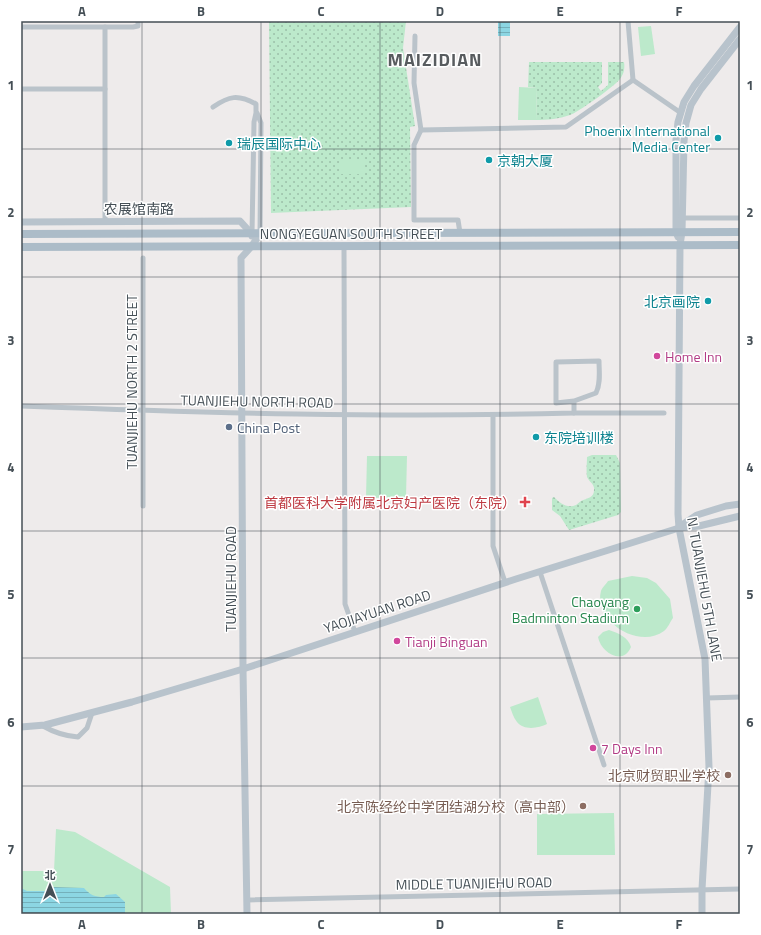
<svg xmlns="http://www.w3.org/2000/svg" width="761" height="935" viewBox="0 0 761 935" font-family="'Titillium Web','Noto Sans SC',sans-serif">
  <defs>
    <pattern id="grass-dots" width="8" height="8" patternUnits="userSpaceOnUse"><rect width="8" height="8" fill="#bce9cb"/><path d="M2 2h.1M6 6h.1" fill="none" stroke="#9bbfa8" stroke-width="1.8" stroke-linecap="round"/></pattern>
    <pattern id="water-rules" width="6" height="5" patternUnits="userSpaceOnUse"><rect width="6" height="5" fill="#8cd6e3"/><path d="M0 2.5h6" fill="none" stroke="#74b0bb"/></pattern>
  </defs>
  <rect width="100%" height="100%" fill="#eeebeb"/>
  <!-- grass -->
  <g fill="url(#grass-dots)">
    <path d="M269,21H406L403,48L415,126L410,127L411,207L271,213Z"/>
    <path d="M529,62H602V83L598,87L601,91L608,85V62H624C625,68 624,74 620,79C615,86 577,113 570,115C559,119 548,120 536,120L537,88L528,87Z"/>
    <path d="M592,455H616L620,463L621,512L618,515L569,530L560,516L552,510V498L554,497C560,503 567,509 576,505C578,504 579,502 581,501C587,498 594,498 594,490C595,484 589,482 587,477C586,471 587,463 587,457Z"/>
  </g>
  <!-- park -->
  <g fill="#bce9cb">
    <path d="M651,26L655,54L641,56L638,27Z"/>
    <path d="M519,87L537,88L536,120H518Z"/>
    <rect x="341" y="161" width="24" height="13"/>
    <path d="M367,456H407L406,497L366,498Z"/>
    <path d="M632,576L647,578L656,583L670,599L673,618C670,622 668,628 664,631C639,650 593,621 601,591C602,588 606,584 608,581Z"/>
    <path d="M609,630C618,633 628,637 631,647C623,666 601,653 598,637L603,632Z"/>
    <path d="M538,697L547,724C539,728 524,731 517,722C513,717 512,712 510,707Z"/>
    <path d="M614,813L615,855H537V814Z"/>
    <path d="M56,829L75,832L170,887L171,914H21V871H54Z"/>
  </g>
  <!-- water -->
  <g fill="url(#water-rules)">
    <rect x="498" y="21" width="12" height="15"/>
    <path d="M51,887L84,888C90,895 95,897 104,897L106,895L116,894L125,902V914H21V888L27,891H49Z"/>
  </g>
  <g fill="none" stroke-linecap="round" stroke-linejoin="round">
    <!-- street -->
    <g stroke="#bac3ca" stroke-width="5">
      <path d="M628,21L633,80"/>
      <path d="M21,27H133L138,26V21"/>
      <path d="M415,36L414,83L421,130L566,127L633,80L681,113"/>
      <path d="M21,89H105"/>
      <path d="M213,107C229,96 238,94 256,104V113L254,122L252,234"/>
      <path d="M257,113L261,123L260,234"/>
      <path d="M421,130L414,145V220H458L460,233"/>
      <path d="M682,218H740"/>
      <path d="M105,221V27"/>
      <path d="M344,246L345,604L355,632"/>
      <path d="M143,258V506"/>
      <path d="M21,406C205,413 389,418 574,413V401L596,393C601,383 599,371 599,361L556,362V403L574,401"/>
      <path d="M574,413H664"/>
      <path d="M493,415V546L505,582"/>
      <path d="M540,572L604,765"/>
      <path d="M707,698L740,697"/>
      <path d="M43,726C55,733 64,736 78,737L87,728L92,713"/>
      <path d="M247,900L740,889"/>
    </g>
    <!-- secondary -->
    <g stroke="#b8c3cc" stroke-width="7">
      <path d="M21,222L240,221L252,234V236"/>
      <path d="M678,237L676,232V140L678,122L684,102L694,86L740,27"/>
      <path d="M679,527L697,515L726,506L740,504"/>
      <path d="M21,727L45,725L132,702L243,669L516,579L679,528L699,526L740,516"/>
      <path d="M247,914L243,669L241,258L251,247L260,234"/>
      <path d="M702,914V889L709,767L705,659L679,528L678,514L680,245L682,232L684,141L686,123L691,105L701,89L740,39"/>
    </g>
    <!-- primary -->
    <g stroke="#acbcc8" stroke-width="8">
      <path d="M21,234L740,232"/>
      <path d="M21,247L740,245"/>
    </g>
  </g>
  <!-- grid -->
  <path fill="none" stroke="#454f56" stroke-width="1" stroke-opacity="0.55" d="M142,21V914M261,21V914M380,21V914M500,21V914M620,21V914M21,149H740M21,277H740M21,404H740M21,531H740M21,658H740M21,786H740"/>
  <!-- markers -->
  <g fill="#0f9aa8" stroke="#fff" stroke-width="1.5">
    <circle cx="718" cy="138" r="4"/>
    <circle cx="229" cy="143" r="4"/>
    <circle cx="489" cy="160" r="4"/>
    <circle cx="708" cy="301" r="4"/>
    <circle cx="536" cy="437" r="4"/>
  </g>
  <g fill="#d1479c" stroke="#fff" stroke-width="1.5">
    <circle cx="657" cy="356" r="4"/>
    <circle cx="397" cy="641" r="4"/>
    <circle cx="593" cy="748" r="4"/>
  </g>
  <circle fill="#5c6f8a" stroke="#fff" stroke-width="1.5" cx="229" cy="427" r="4"/>
  <path fill="#e0444e" stroke="#fff" stroke-width="1.5" d="M523 496h4v4h4v4h-4v4h-4v-4h-4v-4h4z"/>
  <circle fill="#2e9e5b" stroke="#fff" stroke-width="1.5" cx="637" cy="609" r="4"/>
  <g fill="#8d6e63" stroke="#fff" stroke-width="1.5">
    <circle cx="728" cy="775" r="4"/>
    <circle cx="583" cy="806" r="4"/>
  </g>
  <g text-anchor="middle" dominant-baseline="central" stroke-width="3" stroke-linejoin="round" paint-order="stroke">
    <!-- culture labels -->
    <g font-size="14" fill="#0d838f" stroke="#fff" text-anchor="start">
      <text x="710" y="130" text-anchor="end">Phoenix International<tspan x="710" dy="16">Media Center</tspan></text>
      <text x="237" y="143">瑞辰国际中心</text>
      <text x="497" y="160">京朝大厦</text>
      <text x="700" y="301" text-anchor="end">北京画院</text>
      <text x="544" y="437">东院培训楼</text>
    </g>
    <!-- street labels -->
    <g font-size="14" fill="#454f56" stroke="#fff">
      <text x="139" y="208">农展馆南路</text>
      <text x="351" y="233">NONGYEGUAN SOUTH STREET</text>
      <text transform="translate(131 382) rotate(-90)">TUANJIEHU NORTH 2 STREET</text>
      <text transform="translate(257 401) rotate(1)">TUANJIEHU NORTH ROAD</text>
      <text transform="translate(230 579) rotate(-90)">TUANJIEHU ROAD</text>
      <text transform="translate(705 589) rotate(80)">N. TUANJIEHU 5TH LANE</text>
      <text transform="translate(377 611) rotate(-18)">YAOJIAYUAN ROAD</text>
      <text transform="translate(474 883) rotate(-1)">MIDDLE TUANJIEHU ROAD</text>
    </g>
    <!-- hotel labels -->
    <g font-size="14" fill="#b23c85" stroke="#fff" text-anchor="start">
      <text x="665" y="356">Home Inn</text>
      <text x="405" y="641">Tianji Binguan</text>
      <text x="601" y="748">7 Days Inn</text>
    </g>
    <!-- service labels -->
    <g font-size="14" fill="#4e5e75" stroke="#fff" text-anchor="start">
      <text x="237" y="427">China Post</text>
    </g>
    <!-- health labels -->
    <g font-size="14" fill="#be3a42" stroke="#fff" text-anchor="end">
      <text x="516" y="502">首都医科大学附属北京妇产医院（东院）</text>
    </g>
    <!-- leisure labels -->
    <g font-size="14" fill="#27864d" stroke="#fff" text-anchor="end">
      <text x="629" y="601">Chaoyang<tspan x="629" dy="16">Badminton Stadium</tspan></text>
    </g>
    <!-- education labels -->
    <g font-size="14" fill="#785e54" stroke="#fff" text-anchor="end">
      <text x="720" y="775">北京财贸职业学校</text>
      <text x="575" y="806">北京陈经纶中学团结湖分校（高中部）</text>
    </g>
    <!-- district labels -->
    <g font-size="18" font-weight="bold" letter-spacing="1" fill="#585c5f" stroke="#fff">
      <text x="435" y="59">MAIZIDIAN</text>
    </g>
  </g>
  <!-- border -->
  <rect width="761" height="935" fill="none" stroke="#ffffff" stroke-width="44"/>
  <!-- north arrow -->
  <g transform="translate(50 885)" stroke="#ffffff" stroke-width="3" paint-order="stroke">
  <path d="M0-3L7 15L0 10L-7 15Z" fill="#454f56"/>
  <text y="-6" font-size="11" font-weight="bold" text-anchor="middle" fill="#454f56">北</text>
  </g>
  <rect x="22" y="22" width="717" height="891" fill="none" stroke="#454f56" stroke-width="1.5"/>
  <g font-size="13" text-anchor="middle" font-weight="bold" fill="#454f56">
    <text x="82" y="16">A</text>
    <text x="201" y="16">B</text>
    <text x="321" y="16">C</text>
    <text x="440" y="16">D</text>
    <text x="560" y="16">E</text>
    <text x="679" y="16">F</text>
    <text x="11" y="90">1</text>
    <text x="750" y="90">1</text>
    <text x="11" y="217">2</text>
    <text x="750" y="217">2</text>
    <text x="11" y="345">3</text>
    <text x="750" y="345">3</text>
    <text x="11" y="472">4</text>
    <text x="750" y="472">4</text>
    <text x="11" y="599">5</text>
    <text x="750" y="599">5</text>
    <text x="11" y="727">6</text>
    <text x="750" y="727">6</text>
    <text x="11" y="854">7</text>
    <text x="750" y="854">7</text>
    <text x="82" y="929">A</text>
    <text x="201" y="929">B</text>
    <text x="321" y="929">C</text>
    <text x="440" y="929">D</text>
    <text x="560" y="929">E</text>
    <text x="679" y="929">F</text>
  </g>
</svg>
